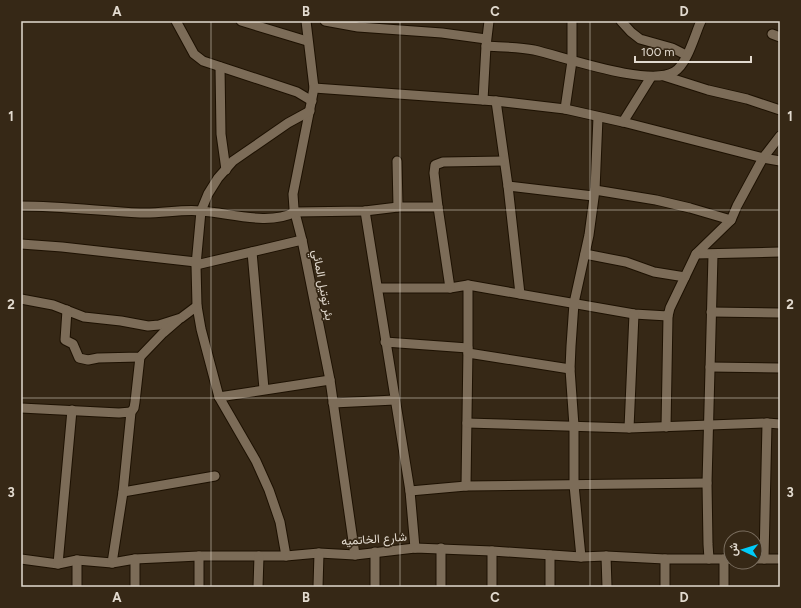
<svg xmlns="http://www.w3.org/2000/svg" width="801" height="608" viewBox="0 0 801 608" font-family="Figtree,Vazirmatn,sans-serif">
  <rect width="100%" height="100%" fill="#362816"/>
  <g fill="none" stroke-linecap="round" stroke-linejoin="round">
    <!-- minor casing -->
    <g stroke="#1d1102" stroke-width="11">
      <g id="minor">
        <path d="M176,21L194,54L203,61L297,92L312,101"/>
        <path d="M241,21L307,41"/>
        <path d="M306,21L314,88L293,194L294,209L302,240L330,380L355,555"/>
        <path d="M325,21L358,27L442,33L486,39"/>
        <path d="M621,21L631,32L640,39L672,48L686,55"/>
        <path d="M772,34L780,37"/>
        <path d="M486,46C501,47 519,47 534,50C565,57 648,87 674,72C687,65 695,34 701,21"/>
        <path d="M220,67L221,134L226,170"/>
        <path d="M664,76L708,90L747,99L780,110"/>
        <path d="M314,88L496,101L565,109L623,122L763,158L780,161"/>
        <path d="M483,100L486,46L489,21"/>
        <path d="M496,101L508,186L520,294"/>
        <path d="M565,109L572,61V21"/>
        <path d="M623,122L651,77"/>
        <path d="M780,136L763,158L737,206L731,220L696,254L780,252"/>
        <path d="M397,161L398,207"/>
        <path d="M508,186L593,196"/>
        <path d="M595,190L656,200L690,208L731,220"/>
        <path d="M21,206C61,206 100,211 140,213C161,214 181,209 201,211C230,213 269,226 295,212L365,211L398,207H438"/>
        <path d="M365,211L410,491L415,548"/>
        <path d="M21,244L62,247L196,262"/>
        <path d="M252,252L264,389"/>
        <path d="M585,254L626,262L654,272L685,277"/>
        <path d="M196,265L302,240"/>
        <path d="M468,285L634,314L668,316L670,308L696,254"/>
        <path d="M378,288H450L468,285V348L466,486"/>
        <path d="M450,288L438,207L434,173L435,165L443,162L504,161"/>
        <path d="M21,299L53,305L84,317L121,321L148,326L159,325L181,318L197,306"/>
        <path d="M67,310L65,340L73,344L79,358L88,360L98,358L140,357L163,333L178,320"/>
        <path d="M711,312L780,313"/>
        <path d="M385,342L468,348"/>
        <path d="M468,353L570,369"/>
        <path d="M710,367L780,368"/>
        <path d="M219,397L330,380"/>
        <path d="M333,403L395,400"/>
        <path d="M21,408L119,413L131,412"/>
        <path d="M467,423L629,428L767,423L780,424"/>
        <path d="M666,427L668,316"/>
        <path d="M629,428L634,314"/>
        <path d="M410,491L466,486L707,483"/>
        <path d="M123,492L215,476"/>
        <path d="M441,548V587"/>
        <path d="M286,556L280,522L269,490L256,461L219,397L201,329L197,306L196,265L201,211L208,194L218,178L233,161L288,123L310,111"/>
        <path d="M606,556L607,587"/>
        <path d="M581,557L574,485V426L570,369L571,346L574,303L589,235L595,190L598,117"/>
        <path d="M21,559L58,564L77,560L112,563L135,559L199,556H286L319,553L355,555L415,548L492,551L581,557L606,556L665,559H731"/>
        <path d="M135,559V587"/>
        <path d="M709,559L708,544L707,483L713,255"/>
        <path d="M755,559H780"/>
        <path d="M764,559L767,423"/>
        <path d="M112,563L123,492L131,412L134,408L135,402L140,357"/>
        <path d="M58,564L72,410"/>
        <path d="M77,587V560"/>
        <path d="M199,587V556"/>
        <path d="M258,587L259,556"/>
        <path d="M318,587L319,553"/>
        <path d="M375,587V552"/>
        <path d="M492,587V551"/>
        <path d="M550,587V555"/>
        <path d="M665,587V559"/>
        <path d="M724,587V559"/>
      </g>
    </g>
    <!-- minor -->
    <use href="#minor" stroke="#7c6c58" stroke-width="9"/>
  </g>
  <!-- grid -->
  <path fill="none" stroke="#e2dacf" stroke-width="1" stroke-opacity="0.55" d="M211,21V587M400,21V587M590,21V587M21,210H780M21,398H780"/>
  <g text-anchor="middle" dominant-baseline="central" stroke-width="3.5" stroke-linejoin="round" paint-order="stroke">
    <!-- street labels -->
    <g font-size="12" fill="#e2dacf" stroke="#362816">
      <text transform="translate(323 285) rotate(79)">بئر توتيل المائي</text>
      <text transform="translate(374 539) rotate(-4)">شارع الخاتميه</text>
    </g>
  </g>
  <!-- border -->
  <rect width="801" height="608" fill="none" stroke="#362816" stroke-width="44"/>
  <!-- north arrow -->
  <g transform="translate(743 550) rotate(274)"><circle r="19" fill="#362816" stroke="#7b6f60"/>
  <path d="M0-3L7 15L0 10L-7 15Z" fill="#00cbf8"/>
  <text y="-6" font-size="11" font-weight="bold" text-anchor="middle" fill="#e2dacf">ش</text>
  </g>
  <!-- scale -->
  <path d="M635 56v6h116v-6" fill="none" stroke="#e2dacf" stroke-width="2"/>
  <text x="641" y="56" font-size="12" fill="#e2dacf" stroke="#362816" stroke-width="3" paint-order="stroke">100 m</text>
  <rect x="22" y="22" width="757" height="564" fill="none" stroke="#e2dacf" stroke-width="1.5"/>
  <g font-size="13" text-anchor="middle" font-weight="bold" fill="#e2dacf">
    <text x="117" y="16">A</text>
    <text x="306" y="16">B</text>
    <text x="495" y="16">C</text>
    <text x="684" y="16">D</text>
    <text x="11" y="121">1</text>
    <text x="790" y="121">1</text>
    <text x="11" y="309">2</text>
    <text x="790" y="309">2</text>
    <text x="11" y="497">3</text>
    <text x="790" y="497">3</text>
    <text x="117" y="602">A</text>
    <text x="306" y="602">B</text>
    <text x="495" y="602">C</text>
    <text x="684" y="602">D</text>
  </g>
</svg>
